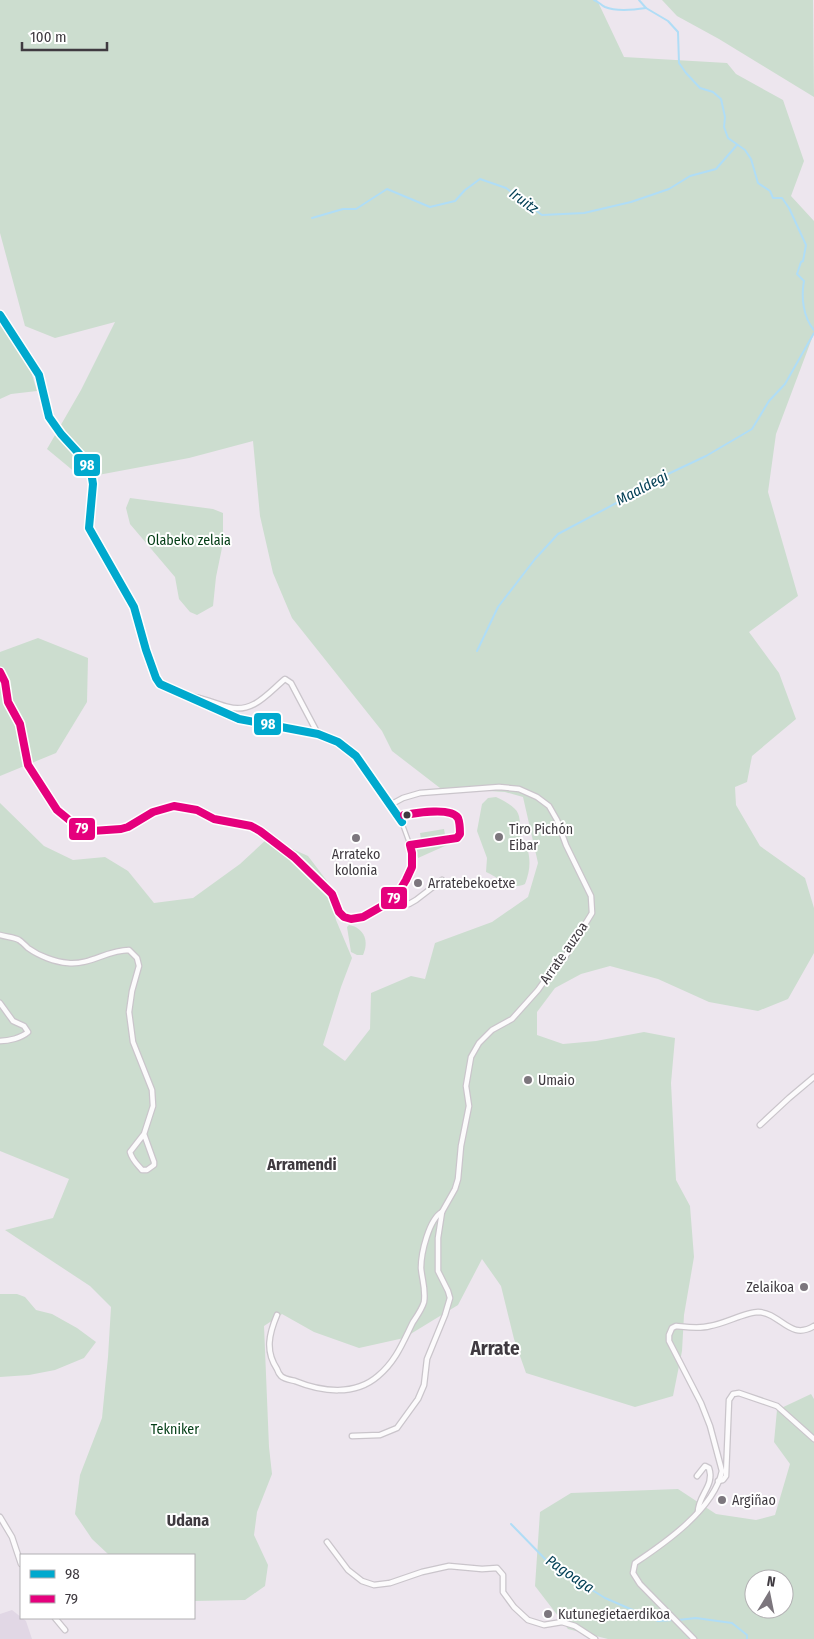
<svg xmlns="http://www.w3.org/2000/svg" width="814" height="1639" viewBox="0 0 814 1639" font-family="'Fira Sans Condensed',sans-serif">
  <rect width="100%" height="100%" fill="#ede6ee"/>
  <!-- industrial -->
  <path fill="#e1d7e5" d="M12,1610L26,1621L32,1639H0V1614Z"/>
  <!-- green -->
  <g fill="#ccddcf" fill-rule="evenodd">
    <path d="M0,0H597L624,57L727,63L736,74L783,100L804,161L791,196L814,221V333L776,434L768,492L798,596L749,632L779,673L796,719L752,756L747,782L735,787L736,805L760,846L805,878L814,908V953L788,999L758,1011L709,1002L658,979L610,966L581,974L555,988L537,1012V1035L563,1044L596,1041L644,1032L675,1038L671,1083L676,1180L690,1206L694,1257L684,1315L682,1351L673,1396L635,1407L526,1373L514,1339L501,1286L482,1259L458,1305L404,1338L359,1348L314,1332L282,1314L264,1326L269,1447L272,1474L257,1512L254,1535L268,1565L265,1586L245,1600L194,1601V1555H109L92,1539L75,1514L80,1475L102,1418L108,1357L111,1307L90,1286L5,1230L53,1218L69,1179L0,1151V803L44,846L73,860L105,857L128,871L154,903L193,898L240,864L268,838L308,856L327,881L336,920L352,958L341,987L323,1045L345,1061L370,1029L371,993L411,976L425,979L435,943L492,922L528,897L538,863L523,797L505,792L440,788L392,751L382,731L292,618L273,573L260,516L253,441L189,458L82,478L47,449L81,390L115,322L55,338L25,326L0,233Z"/>
    <path d="M662,0H813L814,97L719,39L677,16Z"/>
    <path d="M0,323L30,368L37,391L11,394L0,399Z"/>
    <path d="M130,498L213,509L223,513V543L216,577L213,606L197,615L190,612L179,599L175,577L130,524L126,508Z"/>
    <path d="M38,638L88,658L87,702L56,753L0,776V652Z"/>
    <path d="M496,797C525,811 519,814 520,843L527,847C531,861 530,871 525,884C510,891 500,878 486,872L487,858L477,831L482,804L488,798Z"/>
    <path d="M444,829L445,835L421,839L420,833Z"/>
    <path d="M455,839L456,841L418,858L414,849Z"/>
    <path d="M349,925C365,928 369,942 363,955H357L351,952L347,927Z"/>
    <path d="M0,1294H17L25,1297L36,1310L52,1314L77,1328L96,1342L84,1358L55,1370L29,1375L0,1377Z"/>
    <path d="M811,1394L814,1399V1639H608L568,1629L535,1586L540,1512L571,1493L678,1489L716,1514L756,1520L775,1515L790,1464L774,1442L777,1410ZM754,1579H784V1609H754Z"/>
  </g>
  <g fill="none" stroke-linecap="round" stroke-linejoin="round">
    <!-- stream -->
    <g stroke="#b0ddf6" stroke-width="2">
      <path d="M594,0C599,2 601,5 605,7C617,12 633,10 646,8"/>
      <path d="M639,0L646,8L668,21L678,32L679,63L686,73L700,88L713,92L721,99L725,117L724,127L728,138L745,150L751,159L758,183L770,191L773,198H782L789,208L806,245L803,261L801,262L797,274L804,281C801,297 803,317 814,330"/>
      <path d="M312,218L343,209H356L387,189L430,207L455,201L465,190L480,179L506,188L542,215L584,213L631,202L669,189L690,176L716,169L737,145"/>
      <path d="M477,651L498,607L535,559L558,534L622,500L649,483L706,456L752,429L769,401L785,384L814,333"/>
      <path d="M511,1524L550,1564L605,1598L658,1621L673,1620"/>
      <path d="M678,1620L696,1618L732,1623L747,1635V1639"/>
    </g>
    <!-- pedestrian casing -->
    <g stroke="#cac5cb" stroke-width="5.5">
      <path id="pedestrian" d="M402,823L410,845"/>
    </g>
    <!-- minor casing -->
    <g stroke="#cac5cb" stroke-width="7">
      <g id="minor">
        <path d="M0,672L5,682L8,702L20,724L28,765L57,810L79,828L92,831L121,829L128,827L153,812L174,806L197,810L214,819L251,826L260,831L294,857L332,894L339,912L344,917L351,919L363,917L391,901L397,895L406,880L412,867V853L410,845L457,838L460,834C460,829 460,822 458,818C449,806 410,814 398,816"/>
        <path d="M194,697C206,699 217,704 228,707C253,714 268,693 285,679L291,683L318,734"/>
        <path d="M397,895V900L401,903L409,904L416,900L442,880"/>
        <path d="M0,935C6,937 14,937 19,940C22,942 25,945 28,948C39,956 55,962 68,963C91,965 107,950 129,950L137,958L139,966L132,991L129,1012L133,1042L152,1090L153,1106L144,1134L130,1152C132,1160 137,1164 142,1170H147L154,1165V1162L144,1134"/>
        <path d="M0,1003L13,1021L24,1026L28,1032C21,1038 9,1041 0,1041"/>
        <path d="M760,1125L789,1098L814,1077"/>
        <path d="M277,1315C269,1334 265,1351 277,1369C278,1372 279,1374 281,1376C284,1379 291,1380 295,1381C322,1392 355,1396 378,1376C396,1361 403,1342 413,1322C417,1316 422,1309 424,1302C426,1289 422,1280 421,1268C421,1253 429,1219 442,1212"/>
        <path d="M352,1436L380,1435L397,1428L418,1399L424,1385L427,1359L445,1315L450,1298L448,1291L438,1271V1238L442,1212L455,1189L458,1179L461,1146L469,1106L466,1086L471,1057L479,1043L492,1030L512,1019L538,990L550,973L565,957L592,913L591,896L566,845L557,820L549,806L537,797L519,789L499,787L420,793L403,798L390,805"/>
        <path d="M697,1476L705,1466L709,1468C715,1486 698,1495 698,1512"/>
        <path d="M718,1481L723,1480L726,1476L729,1400L733,1394L739,1393L777,1406L814,1439"/>
        <path d="M0,1517L12,1537L21,1564"/>
        <path d="M327,1542L348,1570L362,1581L374,1585L390,1583L422,1572L449,1566L482,1569L497,1568L503,1575V1592L514,1607L528,1620L544,1625L562,1622L575,1626L595,1639"/>
        <path d="M55,1618L65,1630"/>
        <path d="M694,1639L640,1584L633,1573L635,1563C665,1543 714,1509 722,1471L710,1426L701,1403L669,1341V1335L672,1328L676,1326C687,1327 699,1329 710,1326C724,1324 746,1312 758,1312C781,1313 790,1341 814,1326"/>
      </g>
    </g>
    <!-- tertiary casing -->
    <g stroke="#cac5cb" stroke-width="8">
      <path id="tertiary" d="M0,315L39,375L49,417L61,434L83,458L91,472L93,484L89,528L134,607L146,650L156,678L160,684L239,719L318,734L338,742L356,756L402,823"/>
    </g>
    <!-- pedestrian -->
    <use href="#pedestrian" stroke="#fcfbfc" stroke-width="3"/>
    <!-- minor -->
    <use href="#minor" stroke="#fcfbfc" stroke-width="4.5"/>
    <!-- tertiary -->
    <use href="#tertiary" stroke="#fcfbfc" stroke-width="5.5"/>
    <!-- bus-1 casing -->
    <g stroke="#fff" stroke-width="11">
      <path id="bus-1" d="M0,315L39,375L49,417L61,434L83,458L91,472L93,484L89,528L134,607L146,650L156,678L160,684L239,719L318,734L338,742L356,756L402,822"/>
    </g>
    <!-- bus-2 casing -->
    <g stroke="#fff" stroke-width="11">
      <path id="bus-2" d="M0,672L5,682L8,702L20,724L28,765L57,810L79,828L92,831L121,829L128,827L153,812L174,806L197,810L214,819L251,826L260,831L294,857L332,894L339,912L344,917L351,919L363,917L391,901L397,895L406,880L412,867V853L410,845L457,838L460,834C460,829 460,823 458,818C451,807 416,813 404,815"/>
    </g>
    <!-- bus-1 -->
    <use href="#bus-1" stroke="#00a9ce" stroke-width="8"/>
    <!-- bus-2 -->
    <use href="#bus-2" stroke="#e5007d" stroke-width="8"/>
  </g>
  <!-- markers -->
  <circle fill="#3f3a40" stroke="#fff" stroke-width="2" cx="407" cy="815" r="4.5"/>
  <g fill="#7c767d" stroke="#fff" stroke-width="2">
    <circle cx="499" cy="837" r="5"/>
    <circle cx="356" cy="838" r="5"/>
    <circle cx="418" cy="883" r="5"/>
    <circle cx="528" cy="1080" r="5"/>
    <circle cx="804" cy="1287" r="5"/>
    <circle cx="722" cy="1500" r="5"/>
    <circle cx="548" cy="1614" r="5"/>
  </g>
  <g text-anchor="middle" dominant-baseline="central" stroke-width="4" stroke-linejoin="round" paint-order="stroke">
    <!-- park labels -->
    <g font-size="14" fill="#023d15" stroke="#fff">
      <text x="189" y="540">Olabeko zelaia</text>
      <text x="175" y="1429">Tekniker</text>
    </g>
    <!-- poi labels -->
    <g font-size="14" fill="#3f3a40" stroke="#fff" text-anchor="start">
      <text x="509" y="829">Tiro Pichón<tspan x="509" dy="16">Eibar</tspan></text>
      <text x="356" y="854" text-anchor="middle">Arrateko<tspan x="356" dy="16">kolonia</tspan></text>
      <text x="428" y="883">Arratebekoetxe</text>
      <text x="538" y="1080">Umaio</text>
      <text x="794" y="1287" text-anchor="end">Zelaikoa</text>
      <text x="732" y="1500">Argiñao</text>
      <text x="558" y="1614">Kutunegietaerdikoa</text>
    </g>
    <!-- street labels -->
    <g font-size="14" fill="#3f3a40" stroke="#fff">
      <text transform="translate(564 953) rotate(-55)">Arrate auzoa</text>
    </g>
    <!-- water labels -->
    <g font-size="15" font-style="italic" fill="#044056" stroke="#fff">
      <text transform="translate(524 201) rotate(36)">Iruitz</text>
      <text transform="translate(642 488) rotate(-28)">Maaldegi</text>
      <text transform="translate(570 1574) rotate(34)">Pagoaga</text>
    </g>
    <!-- quarter labels -->
    <g font-size="16" font-weight="bold" fill="#3f3a40" stroke="#fff">
      <text x="302" y="1164">Arramendi</text>
      <text x="188" y="1520">Udana</text>
    </g>
    <!-- district labels -->
    <g font-size="19" font-weight="bold" fill="#3f3a40" stroke="#fff">
      <text x="495" y="1348">Arrate</text>
    </g>
  </g>
  <g stroke="#fff" stroke-width="2">
    <rect x="73" y="453" width="28" height="24" rx="5" fill="#00a9ce"/>
    <rect x="253" y="712" width="29" height="24" rx="5" fill="#00a9ce"/>
    <rect x="68" y="817" width="28" height="24" rx="5" fill="#e5007d"/>
    <rect x="380" y="886" width="28" height="24" rx="5" fill="#e5007d"/>
  </g>
  <g font-size="14" text-anchor="middle" font-weight="bold" fill="#fff">
    <text x="87" y="470">98</text>
    <text x="268" y="729">98</text>
    <text x="82" y="833">79</text>
    <text x="394" y="903">79</text>
  </g>
  <!-- legend -->
  <rect x="20" y="1554" width="175" height="65" fill="#ffffff" stroke="#b2b0b3"/>
  <rect x="30" y="1570" width="25" height="8" fill="#00a9ce" stroke="#b2b0b3"/>
  <text x="65" y="1579" font-size="15" fill="#3f3a40">98</text>
  <rect x="30" y="1595" width="25" height="8" fill="#e5007d" stroke="#b2b0b3"/>
  <text x="65" y="1604" font-size="15" fill="#3f3a40">79</text>
  <!-- north arrow -->
  <g transform="translate(769 1594) rotate(10)"><circle r="24" fill="#ffffff" stroke="#b2b0b3"/>
  <path d="M0-4L9 19L0 12L-9 19Z" fill="#7c767d"/>
  <text y="-8" font-size="14" font-weight="bold" text-anchor="middle" fill="#3f3a40">N</text>
  </g>
  <!-- scale -->
  <path d="M22 42v8h85v-8" fill="none" stroke="#3f3a40" stroke-width="2.5"/>
  <text x="30" y="42" font-size="15" fill="#3f3a40" stroke="#ffffff" stroke-width="4" paint-order="stroke">100 m</text>
</svg>
